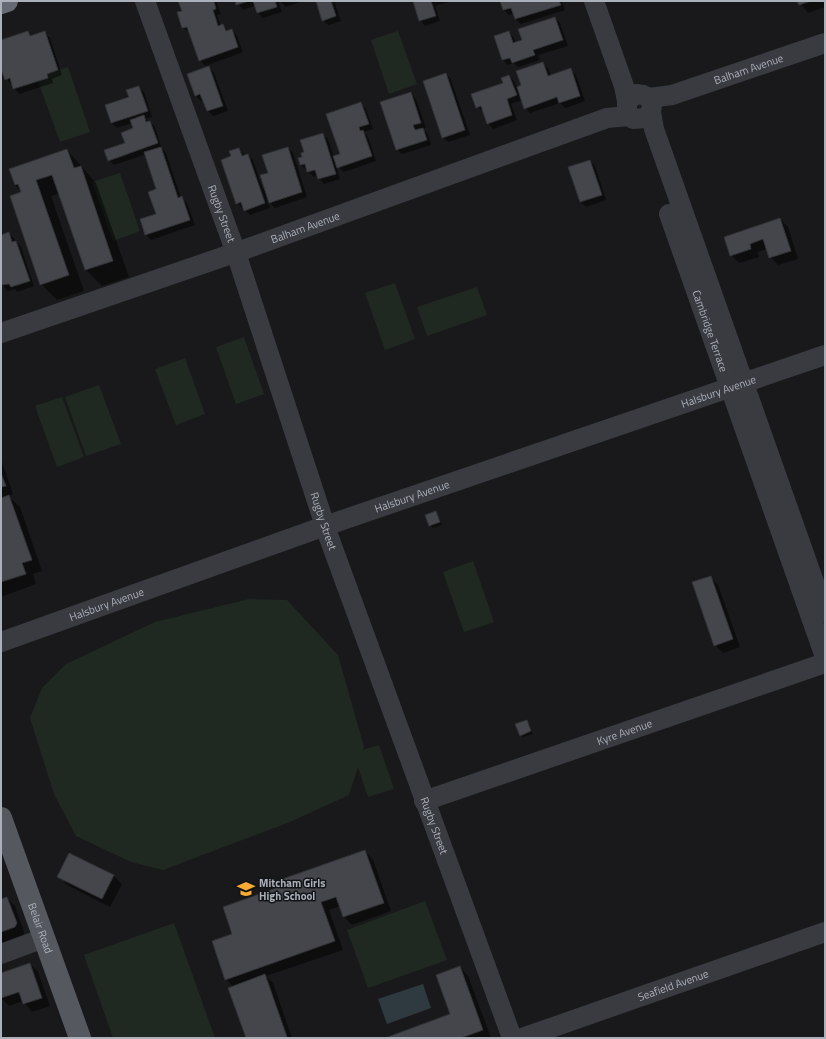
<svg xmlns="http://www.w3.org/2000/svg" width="826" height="1039" viewBox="0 0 826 1039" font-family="'Titillium Web',sans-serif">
  <rect width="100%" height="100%" fill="#19191b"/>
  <!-- green -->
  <g fill="#202921">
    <path d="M398,31L417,84L389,94L371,40Z"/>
    <path d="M68,67L90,132L60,142L38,81L48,78L47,74Z"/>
    <path d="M120,173L140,231L113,241L92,182Z"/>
    <path d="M395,283L415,339L385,350L365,293Z"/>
    <path d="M477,287L487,315L427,336L417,307Z"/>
    <path d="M244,337L264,394L236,404L216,347Z"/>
    <path d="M185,358L205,414L176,425L155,369Z"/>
    <path d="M99,385L121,444L86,456L65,397Z"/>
    <path d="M62,397L84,457L57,467L35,406Z"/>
    <path d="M473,561L494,622L464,632L443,572Z"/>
    <path d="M249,599L287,600L338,655L364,747L363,750L379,745L394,789L368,797L358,767L349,795L290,822L163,870L131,862L76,836L54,794L30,718L42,688L66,664L155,622Z"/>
    <path d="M425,901L447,960L368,988L347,930Z"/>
    <path d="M174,923L215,1038H113L84,955Z"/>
  </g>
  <!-- water -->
  <path fill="#2e3940" d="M423,984L431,1008L387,1024L378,999Z"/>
  <!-- shadow -->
  <g fill="#0007">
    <path d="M179,1H216L221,14L217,15L221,26L223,25L228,30H232L237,36L243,52L205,66L200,60L190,32L183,28V11Z"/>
    <path d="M236,1H278L282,12L263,18L258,13L256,5L243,10Z"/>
    <path d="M280,1H303L286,7Z"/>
    <path d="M317,1H334L341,21L328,25L323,20Z"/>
    <path d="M414,1H453L435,6L440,21L425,26L420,20Z"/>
    <path d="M501,1H562L565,10L521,24L515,19L514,13L509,15L504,10Z"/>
    <path d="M799,1H825V7L808,13Z"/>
    <path d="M555,18L560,23L568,46L538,55L540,60L518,67L514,63L508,65L503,60L509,32L514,38L516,43L523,41Z"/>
    <path d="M28,32L32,36L44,32L50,38L62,75L52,79L53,83L19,94L1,72V41Z"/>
    <path d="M543,63L548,68L551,76L570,70L576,75L585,101L565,108L560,103L530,113L525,108L522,100L511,104L517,120L493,129L488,123L484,112L477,107L504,84L509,76L514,81L517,88L523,86Z"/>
    <path d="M209,68L214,73L228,111L213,116L208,111L204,100L201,101L195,95Z"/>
    <path d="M446,74L451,80L470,135L448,142L443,137Z"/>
    <path d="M139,87L144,92L152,117L146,119L155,127L162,149L166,153L181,198L187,203L195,225L151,240L146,235L141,219L157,214V190L146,154L114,165L109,160L126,143L134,129L132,123L117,128L112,123L106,106L130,98Z"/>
    <path d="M411,93L416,99L426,128L423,129L428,134L431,145L402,154L396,149Z"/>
    <path d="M361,103L366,109L373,129L364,132L368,137L376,161L344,172L336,165L340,179L324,184L317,175L314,177L301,165L304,157L322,134L328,139L334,157L341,155Z"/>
    <path d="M288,148L293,153L307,197L275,208L267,200L270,208L250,215L237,203L232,157L239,149L245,156L248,155L253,160L263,189Z"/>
    <path d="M67,150L96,183L129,277L102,286L86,270L60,193L51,196L84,291L57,300L41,284L23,193L15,185Z"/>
    <path d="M590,161L595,166L606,200L586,207L581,202L569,168Z"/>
    <path d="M780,219L788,227L798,259L778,265L770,257L767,249L757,252L759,257L739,263L731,255Z"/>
    <path d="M9,233L21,247L34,286L17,292L15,289L7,291L1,282V236Z"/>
    <path d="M1,459L13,494L8,496L20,507L42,571L33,574L36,584L1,597Z"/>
    <path d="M436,512L442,525L432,528L426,516Z"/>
    <path d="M710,577L718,585L740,647L723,653L715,645Z"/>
    <path d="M527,721L533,734L523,737L520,735Z"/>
    <path d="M365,851L373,860L391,911L352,925L344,917L340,906L329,910L343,950L266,976L273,983L292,1038H247L233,987L226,979L233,934L277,889Z"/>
    <path d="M70,854L114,876L122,884L110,907L67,885L59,877Z"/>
    <path d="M7,898L15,906L24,932L23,935L1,943V900Z"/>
    <path d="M30,964L38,972L50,1006L32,1012L23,1001L9,1006L1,998V974Z"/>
    <path d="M460,967L468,976L491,1038H388L451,1015Z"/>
  </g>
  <!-- building -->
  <g fill="#45464b" stroke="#323337">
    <path d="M178,1H214L216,9L213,10L218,26L223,24L226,31L232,29L238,47L199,61L187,27L182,28L177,12L182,11Z"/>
    <path d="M235,1H249L236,5Z"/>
    <path d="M253,1H275L277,7L257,13Z"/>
    <path d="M316,1H331L336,16L322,21Z"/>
    <path d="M413,1H431L436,16L419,21Z"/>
    <path d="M500,1H559L561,5L515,19L511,8L503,10Z"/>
    <path d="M797,1H811L799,5Z"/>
    <path d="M555,17L563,40L533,50L535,55L512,63L510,58L502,60L494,36L509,31L513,43L522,40L518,29Z"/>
    <path d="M28,31L30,36L45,31L58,70L47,74L48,78L13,89L10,78L5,80L1,69V40Z"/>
    <path d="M543,62L548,76L571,68L580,96L559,103L557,97L524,109L517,87L521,85L516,71Z"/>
    <path d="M209,66L223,106L207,111L200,94L195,96L187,74Z"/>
    <path d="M446,73L465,130L442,138L423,81Z"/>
    <path d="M509,75L517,95L507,99L512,115L487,124L481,106L476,108L471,94L503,83L501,78Z"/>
    <path d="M139,86L148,111L111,123L105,105L129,97L126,90Z"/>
    <path d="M411,92L421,123L413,125L415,130L423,128L427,140L396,150L380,102Z"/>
    <path d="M361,102L369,124L359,127L360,131L363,130L372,156L337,168L333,156L340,154L326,114Z"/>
    <path d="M144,115L146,122L150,121L158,143L108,161L104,150L125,143L121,133L133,128L130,120Z"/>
    <path d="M323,133L336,174L318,179L315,170L307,172L305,164L300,165L298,158L302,157L301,153L304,152L300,140Z"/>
    <path d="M161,147L178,198L182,196L190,220L145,235L140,219L156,214L148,192L156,189L144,152Z"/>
    <path d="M288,147L302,192L269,203L260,175L268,173L262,155Z"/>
    <path d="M239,148L242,156L248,154L265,203L244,211L241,202L236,204L221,160L231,156L229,151Z"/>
    <path d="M67,149L74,168L81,166L113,261L85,270L52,175L36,180L69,275L40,285L10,196L21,192L18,184L15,185L9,169Z"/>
    <path d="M590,160L602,195L580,202L568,167Z"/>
    <path d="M780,218L791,251L769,258L763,239L750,244L751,249L730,256L724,237Z"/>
    <path d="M9,232L12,242L16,241L30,281L11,287L9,284L1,285V235Z"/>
    <path d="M1,473L6,486L1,487Z"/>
    <path d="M9,495L32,560L22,563L26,574L1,582V498Z"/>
    <path d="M436,511L440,522L429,526L425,515Z"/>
    <path d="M711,576L733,639L714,646L692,582Z"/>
    <path d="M527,720L531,731L520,736L515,724Z"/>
    <path d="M365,850L384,903L343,917L336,897L321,902L335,941L225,980L212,941L232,934L223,907L276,888L274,882Z"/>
    <path d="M69,853L114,875L102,899L57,877Z"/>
    <path d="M7,897L17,923L15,927L1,932V899Z"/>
    <path d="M30,963L42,998L23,1004L19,992L1,998V973Z"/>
    <path d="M460,966L483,1030L461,1038H385L450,1014L436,975Z"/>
    <path d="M265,974L287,1037L285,1038H246L228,988Z"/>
  </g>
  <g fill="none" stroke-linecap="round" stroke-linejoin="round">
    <!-- minor -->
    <g stroke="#393b40" stroke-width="20">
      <path id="s1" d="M145,1L236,253L328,535L512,1038"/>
      <path d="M594,1L624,86L627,101"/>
      <path id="s2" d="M649,98L672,95L825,43"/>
      <path d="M651,112L645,118L633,119L627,113V101L636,94L643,95L649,98L652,105L651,112L654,129L825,613"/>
      <path id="s3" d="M669,214L825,657"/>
      <path id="s4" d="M1,333L243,250L607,118L629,116"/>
      <path id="s5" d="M1,642L325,526L825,355"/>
      <path id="s6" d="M424,801L825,663"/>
      <path d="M1,954L44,938"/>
      <path id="s7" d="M522,1038L825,932"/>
    </g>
    <!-- major -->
    <path stroke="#55585f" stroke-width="22" id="s8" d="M1,818L80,1038"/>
    <!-- highway -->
    <path stroke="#656971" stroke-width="22" d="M1,3L7,1"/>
  </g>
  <!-- icons -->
  <defs>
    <g id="school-bare" transform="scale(1.38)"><path d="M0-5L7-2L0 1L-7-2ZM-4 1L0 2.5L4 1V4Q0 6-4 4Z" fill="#f7aa34" stroke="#131416" stroke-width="2.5" paint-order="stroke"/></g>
  </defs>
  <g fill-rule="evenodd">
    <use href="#school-bare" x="246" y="889"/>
  </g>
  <g text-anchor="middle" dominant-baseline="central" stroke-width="3" stroke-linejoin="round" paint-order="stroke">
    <!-- street labels -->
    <g font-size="11" fill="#abb0bb" stroke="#131416">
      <text stroke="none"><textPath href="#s2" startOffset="104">Balham Avenue</textPath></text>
      <text stroke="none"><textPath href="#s1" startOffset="226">Rugby Street</textPath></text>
      <text stroke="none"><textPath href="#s4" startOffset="322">Balham Avenue</textPath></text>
      <text stroke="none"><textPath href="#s3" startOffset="124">Cambridge Terrace</textPath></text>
      <text stroke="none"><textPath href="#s5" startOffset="760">Halsbury Avenue</textPath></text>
      <text stroke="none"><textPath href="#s5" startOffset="436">Halsbury Avenue</textPath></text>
      <text stroke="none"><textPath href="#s1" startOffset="550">Rugby Street</textPath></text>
      <text stroke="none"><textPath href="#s5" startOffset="112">Halsbury Avenue</textPath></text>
      <text stroke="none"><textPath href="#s6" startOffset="212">Kyre Avenue</textPath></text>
      <text stroke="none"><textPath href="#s1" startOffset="874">Rugby Street</textPath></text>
      <text stroke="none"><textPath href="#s8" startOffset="117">Belair Road</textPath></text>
      <text stroke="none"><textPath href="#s7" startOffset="160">Seafield Avenue</textPath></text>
    </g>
    <!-- poi labels -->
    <g font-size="11" font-weight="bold" fill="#abb0bb" stroke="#131416" text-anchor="start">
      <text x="259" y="883">Mitcham Girls<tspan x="259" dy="13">High School</tspan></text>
    </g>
  </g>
  <!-- border -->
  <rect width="826" height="1039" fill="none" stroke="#abb0bb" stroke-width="4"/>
</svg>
